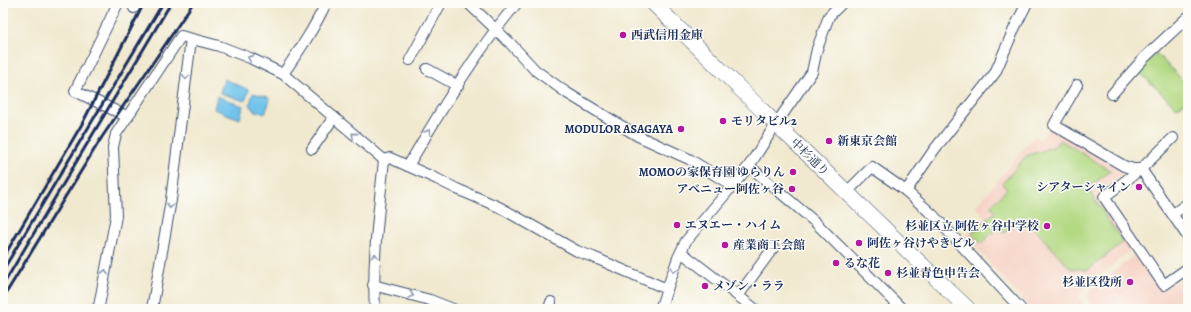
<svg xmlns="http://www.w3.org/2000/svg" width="1191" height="312" viewBox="0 0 1191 312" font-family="Alegreya,'Noto Serif JP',serif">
  <rect width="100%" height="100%" fill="#fdfcf7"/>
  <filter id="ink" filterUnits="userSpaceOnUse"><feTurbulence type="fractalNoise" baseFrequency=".025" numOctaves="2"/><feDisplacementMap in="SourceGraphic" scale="8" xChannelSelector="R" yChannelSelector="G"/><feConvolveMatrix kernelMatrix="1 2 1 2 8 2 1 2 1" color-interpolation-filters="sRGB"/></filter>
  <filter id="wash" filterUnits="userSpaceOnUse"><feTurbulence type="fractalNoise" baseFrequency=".012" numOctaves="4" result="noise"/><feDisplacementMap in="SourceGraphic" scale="16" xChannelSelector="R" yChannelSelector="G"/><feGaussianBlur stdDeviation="0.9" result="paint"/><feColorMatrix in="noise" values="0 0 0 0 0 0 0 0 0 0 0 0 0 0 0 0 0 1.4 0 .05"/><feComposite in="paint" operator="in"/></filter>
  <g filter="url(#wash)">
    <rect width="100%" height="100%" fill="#f0e9cf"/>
    <!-- built -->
    <g fill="#f6d2c4">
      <path d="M1050,126L1121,170V176L1097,194L1132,249L1084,288L1079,297L1086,309H1025L1027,306L966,235L986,218L975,206L985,196L1034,136L1041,140Z"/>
      <path d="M1134,255L1140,256L1163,290L1188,274V309H1093L1090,304L1087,296L1090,291Z"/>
    </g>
    <!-- green -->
    <g fill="#b3d983" stroke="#678470">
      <path d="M1156,53L1188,86V100L1177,108L1138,71Z"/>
      <path d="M1060,140L1111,171L1087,188L1123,242L1088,270L1070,268L1023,216L1004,233L997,228L981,244L972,233L995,212L991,206L1007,189L1002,184L1026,156L1053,147Z"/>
    </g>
    <!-- water -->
    <g fill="#6fc3eb" stroke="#4579a4">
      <path d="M224,79L249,90L245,101L220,93Z"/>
      <path d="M253,93L268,97L270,100L265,114L253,110L250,104Z"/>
      <path d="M217,96L243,106L240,119L214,109Z"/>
    </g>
  </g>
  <g filter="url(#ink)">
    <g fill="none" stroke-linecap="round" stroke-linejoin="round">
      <!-- minor casing -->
      <g stroke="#3b4b6f" stroke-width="12">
        <g id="minor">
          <path d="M118,3L91,59L75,91L128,117"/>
          <path d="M468,3L510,43L535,70L567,93L638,136L689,159L733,186"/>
          <path d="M134,8L137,3"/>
          <path d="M410,60L441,3"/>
          <path d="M427,69L458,86"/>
          <path d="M283,74C299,51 314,29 326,3"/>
          <path d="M1077,85L1054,125L1124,166L1133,169H1141"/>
          <path d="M1112,94L1144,58L1188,17"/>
          <path d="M1173,138L1141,169L1104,197L1164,285L1188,268"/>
          <path d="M312,149L334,117"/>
          <path d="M384,160L390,158L437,179L457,189L499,207L577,251L593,257L667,289"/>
          <path d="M408,166C441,110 475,53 517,3"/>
          <path d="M749,166L815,222L902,309"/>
          <path d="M1141,169L1188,237"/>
          <path d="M906,191L934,150L995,73L1015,27L1027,3"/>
          <path d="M847,192L872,167L906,191L933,215L1020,308L1019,309"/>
          <path d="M1173,214L1188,203"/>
          <path d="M681,252L755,309"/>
          <path d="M373,285L430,300L453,309"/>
          <path d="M738,296L773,248"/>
          <path d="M96,309L99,306L116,216L113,147L116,134L181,36L219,46L250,58L283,74L384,160"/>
          <path d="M152,309L171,200L191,39"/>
          <path d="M375,309C372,259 379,209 384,160"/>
          <path d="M549,309L551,302"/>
          <path d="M660,309L678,258L686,241L749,166L776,124L812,72L817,49L829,16L842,3"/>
        </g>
      </g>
      <!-- secondary casing -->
      <g stroke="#3b4b6f" stroke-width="16">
        <path id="secondary" d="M653,3L776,124L968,309"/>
      </g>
      <!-- minor -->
      <use href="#minor" stroke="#fff" stroke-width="10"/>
      <!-- secondary -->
      <use href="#secondary" stroke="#fff" stroke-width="15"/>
      <!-- rail -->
      <g stroke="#1b2f5e" stroke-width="3">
        <path d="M3,258L82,124L144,3"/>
        <path d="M3,270L163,3"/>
        <path d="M3,285L171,3"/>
        <path d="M3,298L102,137L169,39L193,3"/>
      </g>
    </g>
    <!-- one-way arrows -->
    <defs><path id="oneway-chevron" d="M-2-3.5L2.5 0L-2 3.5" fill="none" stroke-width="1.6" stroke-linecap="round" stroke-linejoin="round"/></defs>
    <g stroke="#8d97ae">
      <use href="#oneway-chevron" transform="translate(250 58) rotate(-156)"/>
      <use href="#oneway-chevron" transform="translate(186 77) rotate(97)"/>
      <use href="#oneway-chevron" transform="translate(428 132) rotate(-59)"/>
      <use href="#oneway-chevron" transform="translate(354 135) rotate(-139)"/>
      <use href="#oneway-chevron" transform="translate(170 206) rotate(100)"/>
      <use href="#oneway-chevron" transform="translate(375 256) rotate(-87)"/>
      <use href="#oneway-chevron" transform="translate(674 270) rotate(108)"/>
      <use href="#oneway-chevron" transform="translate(105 272) rotate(-79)"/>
      <use href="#oneway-chevron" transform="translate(411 295) rotate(15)"/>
    </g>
  </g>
  <!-- markers -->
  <g fill="#b5179e" stroke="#fdfcf7" stroke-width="1.5">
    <circle cx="623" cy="35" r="4"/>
    <circle cx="723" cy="121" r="4"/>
    <circle cx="681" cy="129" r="4"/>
    <circle cx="829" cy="141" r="4"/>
    <circle cx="793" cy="172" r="4"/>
    <circle cx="1139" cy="187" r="4"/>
    <circle cx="792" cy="189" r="4"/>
    <circle cx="677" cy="225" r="4"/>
    <circle cx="1047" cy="226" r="4"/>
    <circle cx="859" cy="243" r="4"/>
    <circle cx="725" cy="245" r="4"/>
    <circle cx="836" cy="263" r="4"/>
    <circle cx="888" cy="273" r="4"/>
    <circle cx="1130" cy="282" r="4"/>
    <circle cx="705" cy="286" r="4"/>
  </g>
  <g text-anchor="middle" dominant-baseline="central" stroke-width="3" stroke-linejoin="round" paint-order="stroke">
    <!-- poi labels -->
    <g font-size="12" font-weight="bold" fill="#1b2f5e" stroke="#fdfcf7" text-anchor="start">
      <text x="631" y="35">西武信用金庫</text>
      <text x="731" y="121">モリタビル2</text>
      <text x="673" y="129" text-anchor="end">MODULOR ASAGAYA</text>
      <text x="837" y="141">新東京会館</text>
      <text x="785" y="172" text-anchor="end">MOMOの家保育園 ゆらりん</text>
      <text x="1131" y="187" text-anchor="end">シアターシャイン</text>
      <text x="784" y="189" text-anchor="end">アベニュー阿佐ヶ谷</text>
      <text x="685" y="225">エヌエー・ハイム</text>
      <text x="1039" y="226" text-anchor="end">杉並区立 阿佐ヶ谷中学校</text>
      <text x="867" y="243">阿佐ヶ谷けやきビル</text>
      <text x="733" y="245">産業商工会館</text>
      <text x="844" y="263">るな花</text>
      <text x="896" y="273">杉並青色申告会</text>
      <text x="1122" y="282" text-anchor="end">杉並区役所</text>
      <text x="713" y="286">メゾン・ララ</text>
    </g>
    <!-- street labels -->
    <g font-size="12" fill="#1b2f5e" stroke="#fdfcf7">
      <text transform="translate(810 157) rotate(44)">中杉通り</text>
    </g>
  </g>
  <!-- margin -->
  <rect width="1191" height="312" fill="none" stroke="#fdfcf7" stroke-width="16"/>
</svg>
